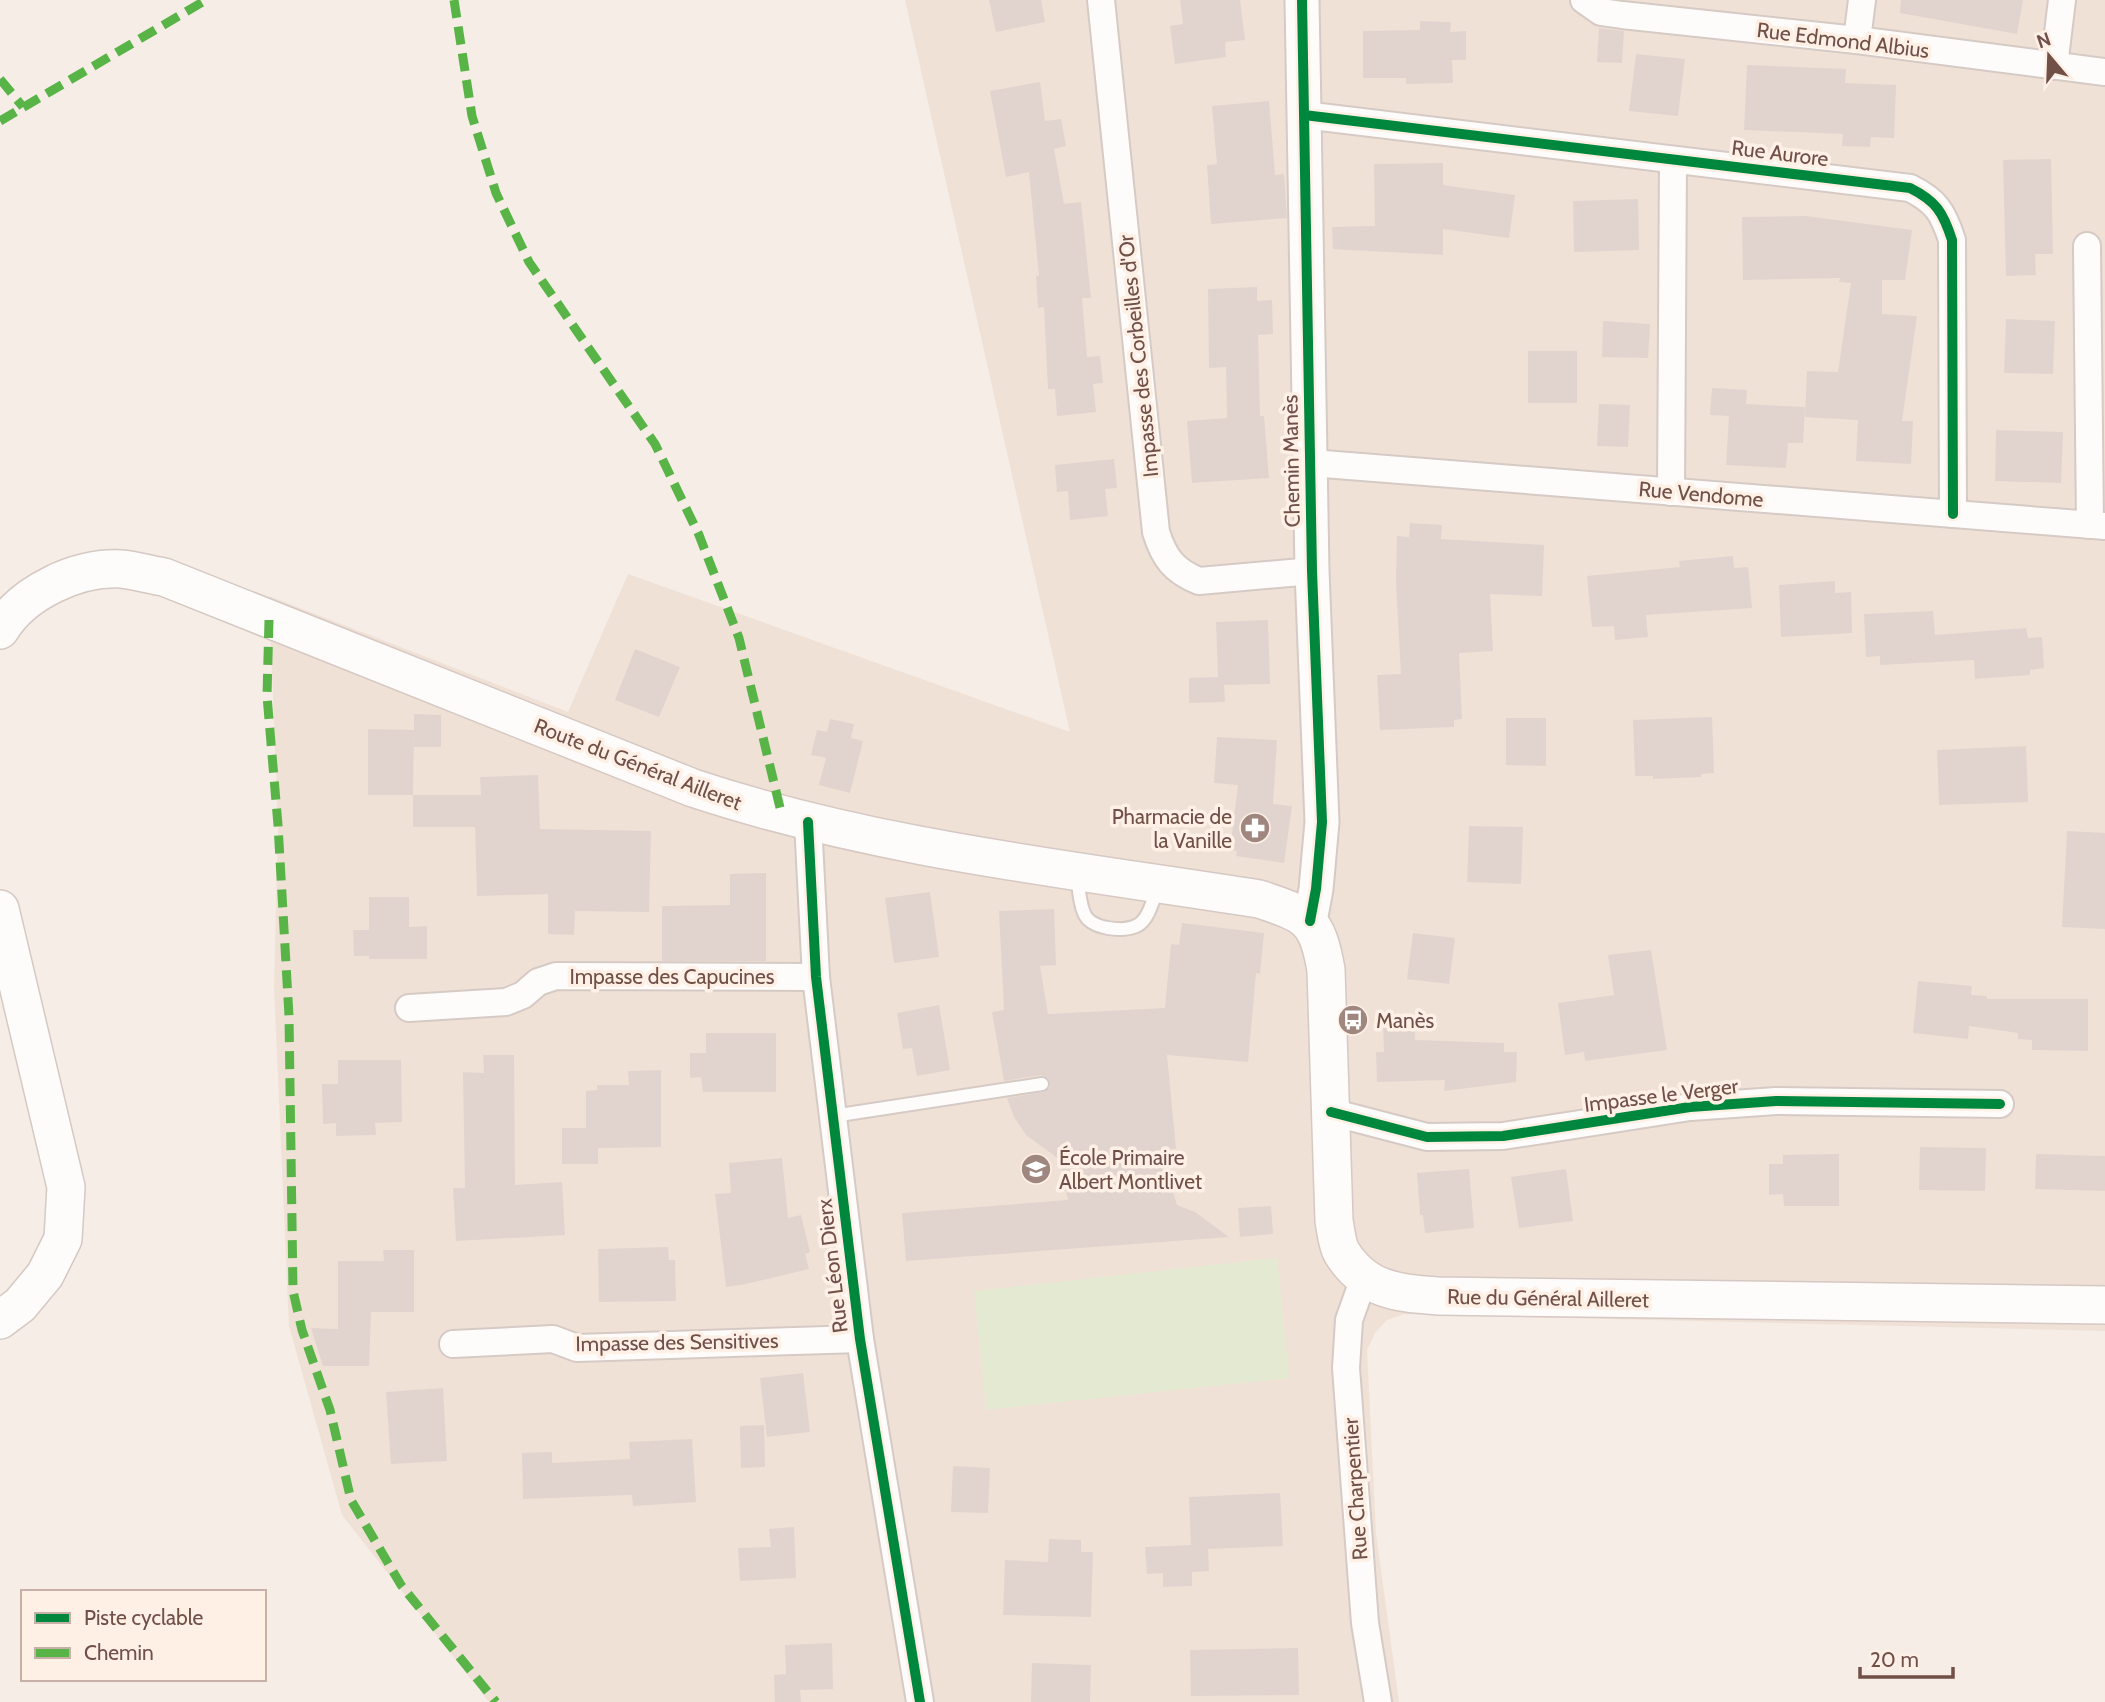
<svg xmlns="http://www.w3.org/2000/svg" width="2105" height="1702" viewBox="0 0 2105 1702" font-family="Cabin,sans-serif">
  <rect width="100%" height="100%" fill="#f5ede6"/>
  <!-- residential -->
  <path fill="#f0e1d6" d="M905,0H2105V1331L1405,1314L1387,1320L1375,1333L1367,1350L1376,1533L1399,1702H489L342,1515L289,1326L274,987L278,825L269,596L568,712L628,574L1070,732Z"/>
  <!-- green -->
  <path fill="#e4ead1" d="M1277,1258L1289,1378L986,1410L974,1291Z"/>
  <!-- building -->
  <g fill="#e1d4ce">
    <path d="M989,0H1041L1045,22L996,32Z"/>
    <path d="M1180,0H1240L1245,40L1225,42L1226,57L1175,64L1170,26L1183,24Z"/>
    <path d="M1901,0H2023L2017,34L1900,13Z"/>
    <path d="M1420,21L1451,22L1450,32L1466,31V60H1452L1453,83L1406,84V78H1363V31L1420,30Z"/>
    <path d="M1599,28L1624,31L1622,63L1597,62Z"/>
    <path d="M1636,54L1685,59L1678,116L1629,111Z"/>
    <path d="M1747,65L1846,69L1845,83L1896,85L1894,138L1871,137L1870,147L1842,146L1843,134L1744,130Z"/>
    <path d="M1040,82L1045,121L1061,119L1066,146L1054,149L1064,204L1081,202L1091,298H1082L1087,357L1100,356L1103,383L1093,384L1096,412L1057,416L1055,389H1048L1044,307L1038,308L1036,276H1039L1029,172L1006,177L990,91Z"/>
    <path d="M1269,101L1275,175L1284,174L1287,218L1211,224L1207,165L1217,164L1212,106Z"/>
    <path d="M2051,159L2053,254H2035L2036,275L2006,276L2003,160Z"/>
    <path d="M1443,163V185L1515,195L1509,238L1443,229V255L1333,249L1332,227L1375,226L1374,164Z"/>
    <path d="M1638,199L1639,250L1574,252L1573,201Z"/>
    <path d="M1806,216L1912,230L1905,280H1882V314L1917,316L1902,421H1913L1911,464L1856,461L1858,420L1805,417L1807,371L1838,372L1851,283L1839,282L1840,278L1743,280L1742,217Z"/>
    <path d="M1257,287V301L1272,300L1273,334L1258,335L1260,416H1264L1269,478L1192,483L1187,421L1227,418L1226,367L1209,368L1208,289Z"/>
    <path d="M2006,319L2055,321L2053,374L2004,373Z"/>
    <path d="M1603,321L1650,324L1648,358L1602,357Z"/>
    <rect x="1528" y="351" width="49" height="52"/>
    <path d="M1712,388L1747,390L1746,404L1805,407L1803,443H1788L1786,468L1726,465L1729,416L1710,415Z"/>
    <path d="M1599,404L1630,405L1628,447L1597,446Z"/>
    <path d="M1996,430L2063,432L2061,483L1995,481Z"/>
    <path d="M1114,459L1117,488L1105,489L1108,516L1070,520L1068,491L1057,492L1055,465Z"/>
    <path d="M1410,523L1442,525L1441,539L1544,545L1542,596L1490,594L1493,651L1459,653L1462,719L1454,720V727L1380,730L1377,675L1401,674L1396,583L1397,536L1409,537Z"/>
    <path d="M1733,556L1734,568L1748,567L1752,608L1646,615L1648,637L1615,640L1614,626L1592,627L1587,576L1680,567L1679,561Z"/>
    <path d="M1835,581V593L1851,592L1852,633L1781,637L1779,585Z"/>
    <path d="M1933,611L1935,635L2026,628L2028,638L2042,637L2044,668L2030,670V675L1975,679L1974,660L1880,665V656L1866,657L1864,614Z"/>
    <path d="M1268,620L1270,684L1224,685L1225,702L1189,703V678L1218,677L1216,622Z"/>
    <path d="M635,649L680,667L659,717L615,700Z"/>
    <path d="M414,714L441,715V747H414Z"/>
    <path d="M1712,717L1714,773L1701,774V777L1653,779V776H1635L1633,720Z"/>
    <path d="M1506,718H1546V766L1506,765Z"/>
    <path d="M830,719L854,724L851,738L863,741L850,793L819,785L826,758L811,755L817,730L827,732Z"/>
    <path d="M368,729L414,730L413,795H368Z"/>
    <path d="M1217,737L1277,740L1273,804L1292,806L1284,863L1236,856L1237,851L1230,850L1238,785L1214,783Z"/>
    <path d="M2026,746L2028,802L1939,805L1937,750Z"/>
    <path d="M538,775L540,829L651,831L649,912L575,911L574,935L548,934V894L477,896L475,827H413V795H481L480,777Z"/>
    <path d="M1469,826L1523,827L1521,884L1467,882Z"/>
    <path d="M2067,831L2105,833V929L2062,927Z"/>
    <path d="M766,873V961H662V906L730,905V874Z"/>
    <path d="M930,892L939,957L894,963L885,898Z"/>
    <path d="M369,897H409V927L427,926V959H369V956H354L353,930H369Z"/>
    <path d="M1054,909L1056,965L1040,966L1048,1014L1165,1008L1171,944L1179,945L1182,923L1264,933L1260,974L1256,973L1248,1062L1167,1055L1176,1149L1160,1150L1177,1205L1195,1212L1229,1237L906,1261L902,1213L1068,1200L1060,1160L1026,1135L1014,1117L1007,1098L1044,1092L1050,1088V1082L1048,1078L1041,1075L1004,1081L992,1012L1004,1010L999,911Z"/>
    <path d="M1413,933L1455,938L1449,984L1407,979Z"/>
    <path d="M1651,950L1667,1050L1585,1061L1584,1052L1565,1055L1558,1003L1614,995L1608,955Z"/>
    <path d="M1918,981L1972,986L1971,995L1987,996V999H2088V1051L2032,1050V1040L2018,1039V1033L1969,1026L1968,1039L1913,1033Z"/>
    <path d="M939,1005L950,1070L917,1076L912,1048L903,1049L897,1013Z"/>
    <path d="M1414,1019L1415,1040L1504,1043V1052H1517L1516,1082L1444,1091L1445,1080L1377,1082L1376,1052H1384L1383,1021Z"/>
    <path d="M706,1033H776V1092H703L701,1077L690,1078V1053H706Z"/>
    <path d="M483,1055H514L515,1185L562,1182L565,1235L456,1241L453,1188H465L463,1072L484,1073Z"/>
    <path d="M338,1060H401L402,1122L375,1123L376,1135L336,1136V1123L323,1124L322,1084H338Z"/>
    <path d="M661,1070V1147L598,1148V1164H562V1128H586V1091L597,1090V1085H629L628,1071Z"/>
    <path d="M1920,1147L1986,1148L1985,1191L1919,1190Z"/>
    <path d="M1839,1154V1206H1784L1783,1194L1769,1195V1164H1783V1155Z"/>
    <path d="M2036,1154L2105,1156V1191L2035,1189Z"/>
    <path d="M782,1158L788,1218L801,1215L810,1252L805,1254L809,1269L746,1284L726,1287L715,1194L731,1193L729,1163Z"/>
    <path d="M1469,1169L1474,1228L1425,1233L1423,1215H1420L1417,1173Z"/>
    <path d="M1566,1169L1573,1221L1519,1228L1511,1177Z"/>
    <path d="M1271,1206L1273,1234L1240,1237L1238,1208Z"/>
    <path d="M668,1247L669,1260H675L676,1301L599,1302L598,1249Z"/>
    <path d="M383,1250H414V1312H371L369,1366H323L311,1328L338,1329V1261H384Z"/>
    <path d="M803,1373L810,1432L767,1437L760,1378Z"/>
    <path d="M443,1388L447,1461L391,1464L386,1392Z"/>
    <path d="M764,1425L765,1467L741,1468L740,1426Z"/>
    <path d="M692,1439L696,1502L633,1506L632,1495L523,1499L522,1453L552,1452V1463L630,1459L629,1442Z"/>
    <path d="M953,1466L990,1468L988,1513L951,1512Z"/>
    <path d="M1280,1493L1283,1546L1208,1549L1209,1571L1192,1572V1586L1163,1587V1573L1147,1574L1145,1547L1191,1545L1189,1497Z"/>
    <path d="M794,1527L796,1578L740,1581L738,1548L771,1547L769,1529Z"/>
    <path d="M1049,1539L1081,1540V1552H1093L1091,1617L1003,1615L1005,1560L1048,1562Z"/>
    <path d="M832,1643L833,1689L800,1690L801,1702H775L774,1675L786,1674L785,1645Z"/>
    <path d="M1298,1648L1299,1695L1191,1696L1190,1650Z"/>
    <path d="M1032,1663L1091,1665L1090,1702H1031Z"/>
  </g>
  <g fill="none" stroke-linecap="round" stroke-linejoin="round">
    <!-- service casing -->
    <g stroke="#d6cac5" stroke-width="16">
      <g id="service">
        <path d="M1077,875C1079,887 1079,902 1084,913C1090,929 1124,933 1138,925C1149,919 1153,899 1158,887"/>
        <path d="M833,1116L1042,1084"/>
      </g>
    </g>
    <!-- minor casing -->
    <g stroke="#d6cac5" stroke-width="30">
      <g id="minor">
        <path d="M1101,0L1156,532C1164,558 1174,571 1199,581L1312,571"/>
        <path d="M1584,0L1601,12L1622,15L1857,40L2105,72"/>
        <path d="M1857,40L1862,0"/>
        <path d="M2054,66L2062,0"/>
        <path d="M1304,115L1910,188C1936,201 1943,212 1952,240L1953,514"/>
        <path d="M2087,246L2090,525"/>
        <path d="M1311,463L2105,526"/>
        <path d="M1671,492L1673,160"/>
        <path d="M808,822L816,977L860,1339L920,1702"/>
        <path d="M409,1008L506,1002L523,995L538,982L556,976L816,977"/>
        <path d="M1331,1112L1427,1137L1503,1136L1690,1107L1776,1101L2000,1104"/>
        <path d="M1364,1278L1349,1320L1346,1368L1365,1623L1378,1702"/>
        <path d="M453,1344L553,1339L577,1348L860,1339"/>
      </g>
    </g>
    <!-- tertiary casing -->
    <g stroke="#d6cac5" stroke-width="37">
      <path id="tertiary" d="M1302,0L1312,571L1322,822L1316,889L1310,921"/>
    </g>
    <!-- secondary casing -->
    <g stroke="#d6c8c3" stroke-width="40">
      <g id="secondary">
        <path d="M0,630C23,592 77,567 121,569C135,570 150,575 164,577L693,788C877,849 1069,869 1259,899C1307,915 1317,918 1326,970L1334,1221C1336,1231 1337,1245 1342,1253C1366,1291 1398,1293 1438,1296L2105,1305"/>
        <path d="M0,909L66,1187L63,1239L45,1275L20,1305L0,1320"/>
      </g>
    </g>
    <!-- service -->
    <use href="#service" stroke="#fefcfb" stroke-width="12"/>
    <!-- minor -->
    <use href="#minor" stroke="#fefcfb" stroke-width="26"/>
    <!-- tertiary -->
    <use href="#tertiary" stroke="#fefcfb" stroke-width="33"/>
    <!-- secondary -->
    <use href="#secondary" stroke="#fefcfb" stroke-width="37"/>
    <!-- quiet -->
    <g stroke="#59b447" stroke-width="9" stroke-dasharray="18 9" stroke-linecap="butt">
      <path d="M454,0L472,116L496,193L529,262L655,444L699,535L739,638L782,816"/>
      <path d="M0,79L23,107"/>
      <path d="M0,121L206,0"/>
      <path d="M269,620L267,696L278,825L289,1016L293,1291L302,1330L330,1410L351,1500L401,1585L496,1702"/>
    </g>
    <!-- cycleway casing -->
    <g stroke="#fff0e6" stroke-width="15">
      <g id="cycleway">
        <path d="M1302,0L1312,571L1322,822L1316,889L1310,921"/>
        <path d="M1304,115L1910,188C1936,201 1943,212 1952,240L1953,514"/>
        <path d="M808,822L816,977L860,1339L920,1702"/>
        <path d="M1331,1112L1427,1137L1503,1136L1690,1107L1776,1101L2000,1104"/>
      </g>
    </g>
    <!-- cycleway -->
    <use href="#cycleway" stroke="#00873e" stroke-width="10"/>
  </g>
  <!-- icons -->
  <defs>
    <g id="pharmacy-disc" transform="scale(1.575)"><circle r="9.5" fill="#9f877f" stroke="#fff0e6"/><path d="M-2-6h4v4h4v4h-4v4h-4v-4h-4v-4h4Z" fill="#fff"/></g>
    <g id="bus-disc" transform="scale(1.575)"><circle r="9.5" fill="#9f877f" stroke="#fff0e6"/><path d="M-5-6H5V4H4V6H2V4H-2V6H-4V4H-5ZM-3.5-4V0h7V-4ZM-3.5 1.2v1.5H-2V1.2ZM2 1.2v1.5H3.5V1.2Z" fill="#fff"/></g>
    <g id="school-disc" transform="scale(1.575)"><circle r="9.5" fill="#9f877f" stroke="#fff0e6"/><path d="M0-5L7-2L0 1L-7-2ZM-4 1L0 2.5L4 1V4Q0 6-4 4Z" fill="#fff"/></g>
  </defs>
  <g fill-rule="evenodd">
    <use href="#pharmacy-disc" x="1255" y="828"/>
    <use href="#bus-disc" x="1353" y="1020"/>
    <use href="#school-disc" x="1036" y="1169"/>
  </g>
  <g text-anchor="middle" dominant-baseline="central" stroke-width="7" stroke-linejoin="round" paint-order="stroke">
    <!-- street labels -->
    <g font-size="21" fill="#715048" stroke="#fff0e6">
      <text transform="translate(1843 40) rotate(7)">Rue Edmond Albius</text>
      <text transform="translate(1780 153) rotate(7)">Rue Aurore</text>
      <text transform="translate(1138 356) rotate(-96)">Impasse des Corbeilles d'Or</text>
      <text transform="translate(1291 461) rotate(-91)">Chemin Manès</text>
      <text transform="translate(1701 494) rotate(5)">Rue Vendome</text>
      <text transform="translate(638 764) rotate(21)">Route du Général Ailleret</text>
      <text x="672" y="976">Impasse des Capucines</text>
      <text transform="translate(1661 1095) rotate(-7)">Impasse le Verger</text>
      <text transform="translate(832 1266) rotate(-97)">Rue Léon Dierx</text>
      <text transform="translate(1548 1298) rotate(1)">Rue du Général Ailleret</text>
      <text transform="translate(677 1342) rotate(-1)">Impasse des Sensitives</text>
      <text transform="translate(1355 1489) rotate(-94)">Rue Charpentier</text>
    </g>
    <!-- poi labels -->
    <g font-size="21" fill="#715048" stroke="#fff0e6" text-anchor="start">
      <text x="1232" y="816" text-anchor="end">Pharmacie de<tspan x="1232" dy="24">la Vanille</tspan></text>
      <text x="1376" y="1020">Manès</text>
      <text x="1059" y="1157">École Primaire<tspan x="1059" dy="24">Albert Montlivet</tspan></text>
    </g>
  </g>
  <!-- legend -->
  <rect x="21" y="1590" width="245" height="91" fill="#fff0e6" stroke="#c6b0a7" stroke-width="2"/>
  <rect x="35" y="1613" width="35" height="10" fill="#00873e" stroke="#c6b0a7" stroke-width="2"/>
  <text x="84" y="1625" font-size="21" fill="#715048">Piste cyclable</text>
  <rect x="35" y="1648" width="35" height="10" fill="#59b447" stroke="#c6b0a7" stroke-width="2"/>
  <text x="84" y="1660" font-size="21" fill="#715048">Chemin</text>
  <!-- north arrow -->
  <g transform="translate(2049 56) rotate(341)" stroke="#fff0e6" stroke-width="5" paint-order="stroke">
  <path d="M0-5L12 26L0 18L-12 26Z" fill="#715048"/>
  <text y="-10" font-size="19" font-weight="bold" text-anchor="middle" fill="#715048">N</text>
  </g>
  <!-- scale -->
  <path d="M1860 1667v10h93v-10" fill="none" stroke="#715048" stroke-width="3.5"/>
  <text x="1870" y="1667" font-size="21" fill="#715048" stroke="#fff0e6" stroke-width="5" paint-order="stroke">20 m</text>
</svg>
